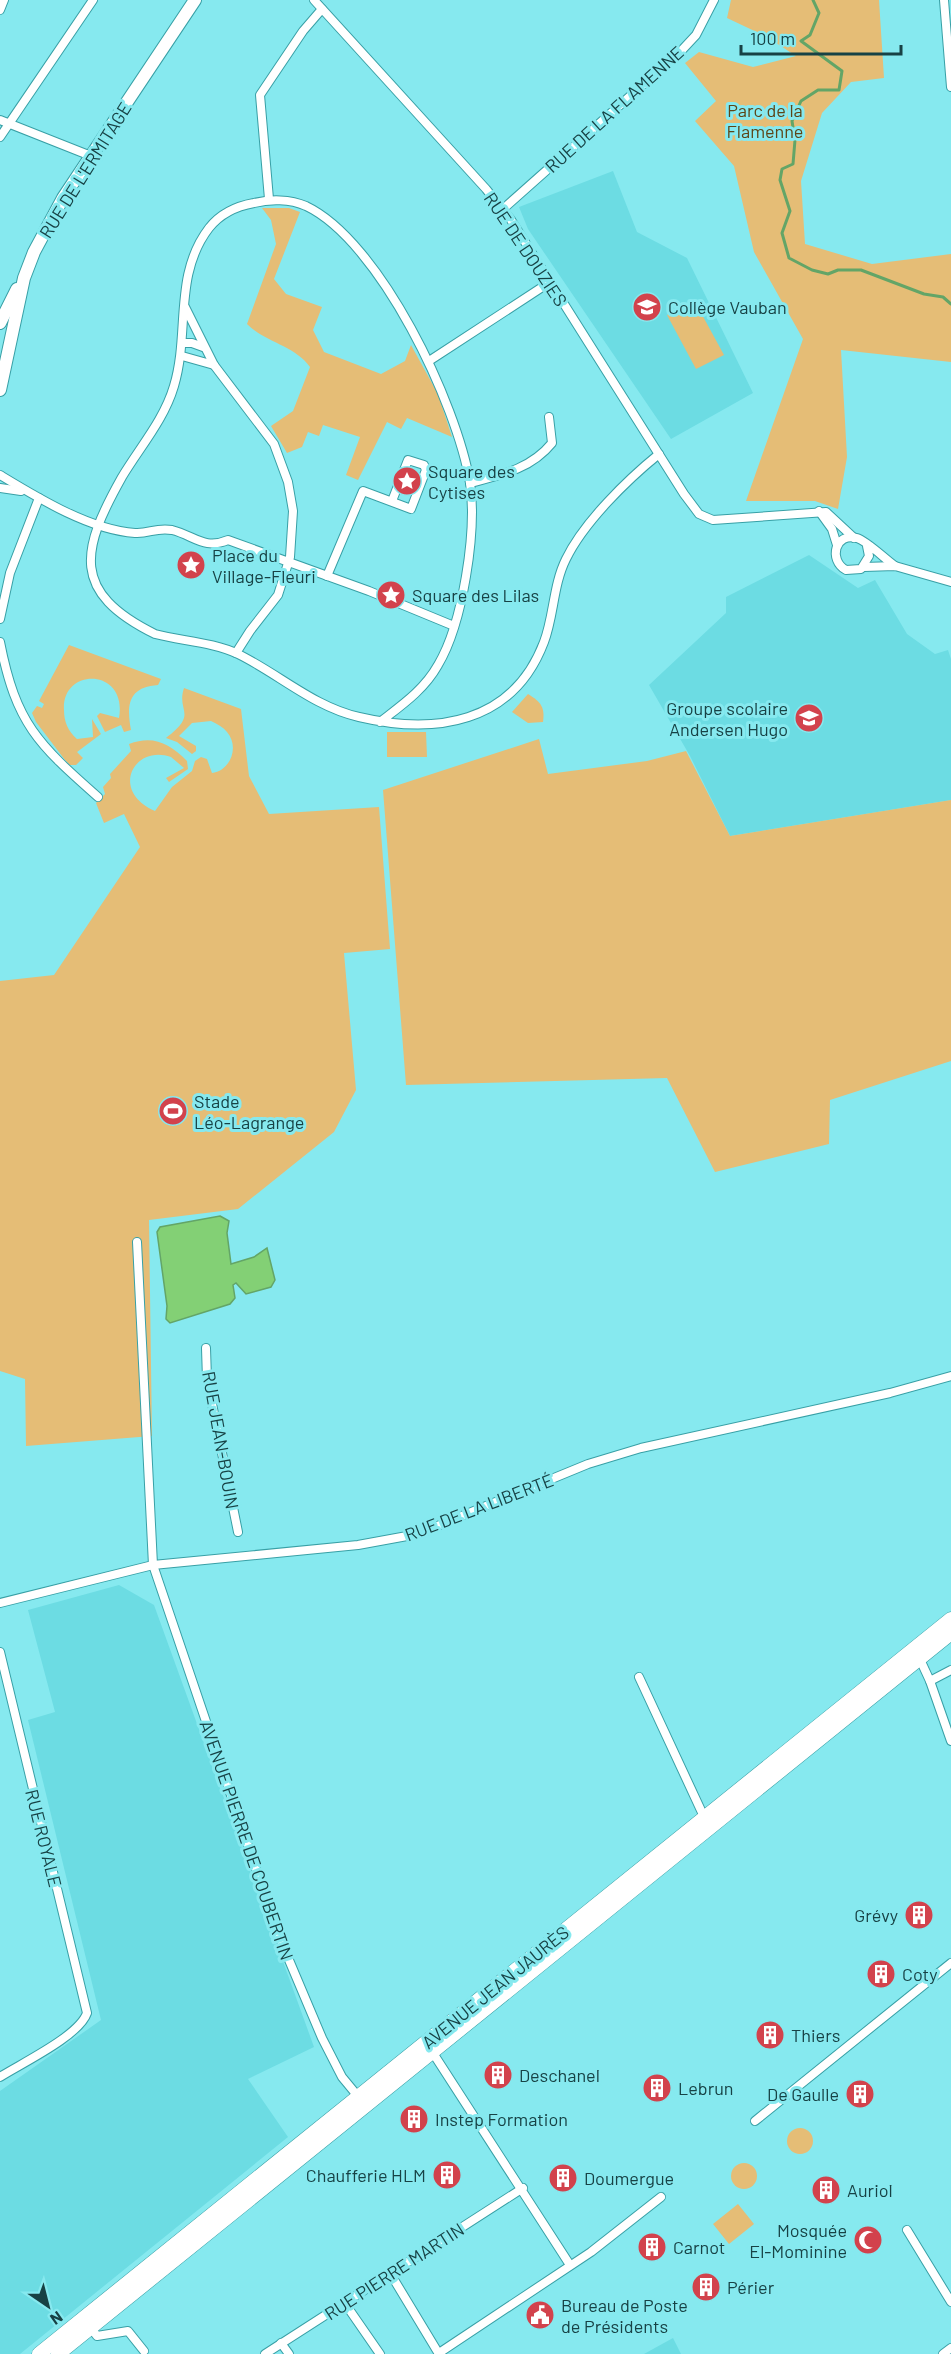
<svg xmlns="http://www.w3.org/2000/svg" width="951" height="2354" viewBox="0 0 951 2354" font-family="Barlow,sans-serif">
  <rect width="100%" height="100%" fill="#86e9ef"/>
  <!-- built -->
  <g fill="#6cdce3">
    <path d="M613,171L637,232L687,258L753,393L671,439L528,229L519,207Z"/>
    <path d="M809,555L858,588L875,580L907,634L935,654L948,650L951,659V800L730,836L690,756L649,685L726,613V597Z"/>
    <path d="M119,1585L154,1605L314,2047L248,2079L288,2137L20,2354H0V2091L101,2020L28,1720L55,1712L28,1610Z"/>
    <path d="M673,2338L681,2354H644Z"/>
  </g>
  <!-- green -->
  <g fill="#e5bd76">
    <path d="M731,0H879L884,78L851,82L822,113L801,181L805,244L872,264L951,254V362L841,350L847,457L838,509L815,501H746L803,339L754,252L734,166L695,121L716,101L685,63L699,52L753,67L796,56L767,37L727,18Z"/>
    <path d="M262,208H289L300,212L274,279L286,294L322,307L313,330L324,352L381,374L405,361L411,345L438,394L452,437L407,418L401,429L387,422L358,480L346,475L360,437L323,425L319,436L308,432L302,447L287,453L271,426L293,411L310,367C294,345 266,343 247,324L276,244L271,220Z"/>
    <path d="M694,300L724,355L696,369L667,315Z"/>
    <path d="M69,645L161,679L158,685C129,687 126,704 131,730L124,732L121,725L105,732L97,716L100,713L119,718C128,667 61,667 64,710C64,722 68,731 77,739L93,737L92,719L101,734L77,752L83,758L76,765H70L65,760L36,722L32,713L37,706L42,708L44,704L39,701Z"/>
    <path d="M184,688L241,709L249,776L269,814L379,807L390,949L344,953L356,1090L334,1132L238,1209L149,1220L152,1436L26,1446L25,1379L0,1371V981L54,975L140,847L124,814L104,823L96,803L105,794L103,787L111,778L110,774L131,751L129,744C153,735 169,743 187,761L188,769L169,782L166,778L184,768L171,757C134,744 109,791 155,811L172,787L192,771L195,761L201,757L207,759L212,773C230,771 240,747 227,732C223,727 217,724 211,721L192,723L179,736L196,746V751L192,754L177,742L166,738C199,713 176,712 184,688Z"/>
    <path d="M528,694C541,702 545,707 543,722L528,723L512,712Z"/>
    <path d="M387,732H426L427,757H387Z"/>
    <path d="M539,739L548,774L647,761L686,751L730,836L951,800V1061L830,1100L829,1144L715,1172L667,1078L406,1085L383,790Z"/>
    <circle cx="800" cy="2141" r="13"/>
    <circle cx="744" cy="2176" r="13"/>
    <path d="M738,2204L754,2224L729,2244L713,2224Z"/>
  </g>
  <!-- water -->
  <path fill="#83d075" stroke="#63a567" stroke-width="1.5" d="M220,1216L229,1221L227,1233L231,1264L254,1257L267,1248L275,1280L271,1287L246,1294L236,1283L233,1285L235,1298L230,1304L170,1323L166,1319L167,1306L157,1232L160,1227Z"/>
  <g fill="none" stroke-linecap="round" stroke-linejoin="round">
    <!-- stream -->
    <path stroke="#63a567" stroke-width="3" d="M813,0L819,13L810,35L801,41L842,71L839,90H818L801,101L792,121L795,140L793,164L782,169L780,180L790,211L782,233L789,258L812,270L828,274L838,270H861L924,294L943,297L951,304"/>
    <!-- minor casing -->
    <g stroke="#38a0a6" stroke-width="10">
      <g id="minor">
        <path d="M314,0L486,189L511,220L684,494L699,514L713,520L826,512L854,538"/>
        <path d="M944,0L951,87"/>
        <path d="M0,10L4,0"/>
        <path d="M0,120L91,156"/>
        <path d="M0,137L93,0"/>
        <path d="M269,199L260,95L303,31L322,9"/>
        <path d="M503,209L682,50L696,35L714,0"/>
        <path d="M185,307L214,365L274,444L288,482L293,511L290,557L278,595L250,631L236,653"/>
        <path d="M182,343H192L203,347"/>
        <path d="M182,356L214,365"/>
        <path d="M429,361L550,282"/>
        <path d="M0,475C38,498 90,530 135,533C149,534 156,527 172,530C195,536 204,550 228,540L369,591L454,626"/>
        <path d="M470,483C501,475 531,469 552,443L549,417"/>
        <path d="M0,488L21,491"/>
        <path d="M819,511L832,529L837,545"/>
        <path d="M867,546L869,556L861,569L846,570C828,560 835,532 857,538C867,541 885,559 895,566"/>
        <path d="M864,567L895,566L951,582"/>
        <path d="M327,576L363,491L411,509L426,470L424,465L408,460L392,501"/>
        <path d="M0,619L10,573L39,498"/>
        <path d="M0,642C16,724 38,744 98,797"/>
        <path d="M380,722C402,705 424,690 438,665C463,623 477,531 470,483C457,404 380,241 306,206C290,199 270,199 254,203C237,206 220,214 209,228C173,275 190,333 174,386C164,420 140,447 122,477C81,550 70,592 155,634C181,641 213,642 238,654C279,674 314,707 359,717C435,735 513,724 544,642C554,616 553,585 566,559C584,522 627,480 659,454"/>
        <path d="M137,1242L153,1565L278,1934L322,2038L342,2077L361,2100"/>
        <path d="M206,1348L207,1379L238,1532"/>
        <path d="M0,1603L153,1565L358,1545L418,1534L588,1464L641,1448L890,1393L951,1376"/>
        <path d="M0,1652L87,2013C79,2036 22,2063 0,2077"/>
        <path d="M918,1655L930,1681L951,1741"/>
        <path d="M639,1677L705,1819"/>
        <path d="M930,1681L951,1670"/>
        <path d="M431,2050L570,2265"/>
        <path d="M755,2121L951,1963"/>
        <path d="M907,2230L951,2302"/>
        <path d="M390,2273L439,2354"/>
        <path d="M344,2302L380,2354"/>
        <path d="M90,2327L97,2336L128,2331L144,2351"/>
        <path d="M281,2343L289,2354"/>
        <path d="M439,2353L591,2252L661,2197"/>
        <path d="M265,2354L523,2188"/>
        <path d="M943,2354L951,2348"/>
      </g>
    </g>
    <!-- secondary casing -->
    <g stroke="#38a0a6" stroke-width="14">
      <g id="secondary">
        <path d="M0,323L17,289"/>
        <path d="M0,390L24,278L34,252L63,198L195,0"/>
      </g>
    </g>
    <!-- primary casing -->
    <g stroke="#38a0a6" stroke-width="15">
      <g id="primary">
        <path d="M39,2354L951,1619"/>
        <path d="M58,2354L951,1633"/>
      </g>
    </g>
    <!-- minor -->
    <use href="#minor" stroke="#fff" stroke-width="8"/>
    <!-- secondary -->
    <use href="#secondary" stroke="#fff" stroke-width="12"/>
    <!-- primary -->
    <use href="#primary" stroke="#fff" stroke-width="14"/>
  </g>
  <!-- icons -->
  <defs>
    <g id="school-disc" transform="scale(1.5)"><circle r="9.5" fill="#d2424c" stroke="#86e9ef"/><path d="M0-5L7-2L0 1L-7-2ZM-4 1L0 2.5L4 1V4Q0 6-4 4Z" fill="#fff"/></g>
    <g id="sight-disc" transform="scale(1.5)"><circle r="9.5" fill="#d2424c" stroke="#86e9ef"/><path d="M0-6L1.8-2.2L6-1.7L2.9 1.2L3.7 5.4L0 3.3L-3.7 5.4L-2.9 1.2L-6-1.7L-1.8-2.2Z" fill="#fff"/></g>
    <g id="stadium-disc" transform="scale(1.5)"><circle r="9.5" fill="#d2424c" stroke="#86e9ef"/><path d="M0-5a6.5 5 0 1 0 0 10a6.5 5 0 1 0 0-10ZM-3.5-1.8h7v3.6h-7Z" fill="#fff"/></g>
    <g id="building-disc" transform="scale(1.5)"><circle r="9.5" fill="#d2424c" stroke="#86e9ef"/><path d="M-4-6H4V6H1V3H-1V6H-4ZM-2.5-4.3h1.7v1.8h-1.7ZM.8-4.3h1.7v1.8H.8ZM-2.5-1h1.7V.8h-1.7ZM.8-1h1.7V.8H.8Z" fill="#fff"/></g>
    <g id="mosque-disc" transform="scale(1.5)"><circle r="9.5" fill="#d2424c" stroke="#86e9ef"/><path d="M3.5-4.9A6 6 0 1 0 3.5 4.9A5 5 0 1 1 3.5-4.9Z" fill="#fff"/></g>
    <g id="civic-disc" transform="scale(1.5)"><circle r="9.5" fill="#d2424c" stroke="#86e9ef"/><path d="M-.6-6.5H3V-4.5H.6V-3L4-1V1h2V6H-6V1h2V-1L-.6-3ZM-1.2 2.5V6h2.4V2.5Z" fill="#fff"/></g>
  </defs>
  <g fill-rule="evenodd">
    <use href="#school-disc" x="647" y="307"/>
    <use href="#sight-disc" x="407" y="481"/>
    <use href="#sight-disc" x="191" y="565"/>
    <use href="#sight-disc" x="391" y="595"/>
    <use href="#school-disc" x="809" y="718"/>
    <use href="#stadium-disc" x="173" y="1111"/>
    <use href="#building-disc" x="919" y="1915"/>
    <use href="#building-disc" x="881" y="1974"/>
    <use href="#building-disc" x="770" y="2035"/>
    <use href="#building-disc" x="498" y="2075"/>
    <use href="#building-disc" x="657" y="2088"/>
    <use href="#building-disc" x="860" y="2094"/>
    <use href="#building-disc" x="414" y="2119"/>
    <use href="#building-disc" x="447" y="2175"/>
    <use href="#building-disc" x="563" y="2178"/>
    <use href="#building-disc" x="826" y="2190"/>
    <use href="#mosque-disc" x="868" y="2240"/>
    <use href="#building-disc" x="652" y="2247"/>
    <use href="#building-disc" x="706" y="2287"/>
    <use href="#civic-disc" x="540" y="2315"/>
  </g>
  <g text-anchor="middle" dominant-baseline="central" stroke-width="6" stroke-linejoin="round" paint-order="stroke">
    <!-- street labels -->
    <g font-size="18" fill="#174245" stroke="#86e9ef">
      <text transform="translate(614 109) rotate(-42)">RUE DE LA FLAMENNE</text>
      <text transform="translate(85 170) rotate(-58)">RUE DE L'ERMITAGE</text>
      <text transform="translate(526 249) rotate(56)">RUE DE DOUZIES</text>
      <text transform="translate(221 1440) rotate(80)">RUE JEAN-BOUIN</text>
      <text transform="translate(479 1507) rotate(-21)">RUE DE LA LIBERTÉ</text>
      <text transform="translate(44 1838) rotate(76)">RUE ROYALE</text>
      <text transform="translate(247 1840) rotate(71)">AVENUE PIERRE DE COUBERTIN</text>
      <text transform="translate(495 1987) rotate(-39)">AVENUE JEAN JAURÈS</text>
      <text transform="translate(394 2271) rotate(-33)">RUE PIERRE MARTIN</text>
    </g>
    <!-- park labels -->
    <g font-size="18" fill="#5d4517" stroke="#86e9ef">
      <text x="765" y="110">Parc de la<tspan x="765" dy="21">Flamenne</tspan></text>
    </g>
    <!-- poi labels -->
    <g font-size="18" fill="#174245" stroke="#86e9ef" text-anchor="start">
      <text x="668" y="307">Collège Vauban</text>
      <text x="428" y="471">Square des<tspan x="428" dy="21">Cytises</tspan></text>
      <text x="212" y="555">Place du<tspan x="212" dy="21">Village-Fleuri</tspan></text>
      <text x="412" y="595">Square des Lilas</text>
      <text x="788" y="708" text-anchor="end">Groupe scolaire<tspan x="788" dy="21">Andersen Hugo</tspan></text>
      <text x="194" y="1101">Stade<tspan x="194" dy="21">Léo-Lagrange</tspan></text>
      <text x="898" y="1915" text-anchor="end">Grévy</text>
      <text x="902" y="1974">Coty</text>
      <text x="791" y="2035">Thiers</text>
      <text x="519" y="2075">Deschanel</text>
      <text x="678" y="2088">Lebrun</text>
      <text x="839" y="2094" text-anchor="end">De Gaulle</text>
      <text x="435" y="2119">Instep Formation</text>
      <text x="426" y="2175" text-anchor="end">Chaufferie HLM</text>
      <text x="584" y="2178">Doumergue</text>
      <text x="847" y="2190">Auriol</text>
      <text x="847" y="2230" text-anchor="end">Mosquée<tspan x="847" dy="21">El-Mominine</tspan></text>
      <text x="673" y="2247">Carnot</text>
      <text x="727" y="2287">Périer</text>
      <text x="561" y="2305">Bureau de Poste<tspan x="561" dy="21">de Présidents</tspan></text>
    </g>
  </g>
  <!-- north arrow -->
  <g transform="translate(48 2306) rotate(145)" stroke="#86e9ef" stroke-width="4.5" paint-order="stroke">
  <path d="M0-4.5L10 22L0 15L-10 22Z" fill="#174245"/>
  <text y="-9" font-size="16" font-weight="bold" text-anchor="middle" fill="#174245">N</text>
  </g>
  <!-- scale -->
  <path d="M741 45v9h160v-9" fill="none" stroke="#174245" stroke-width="3"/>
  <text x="750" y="45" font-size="18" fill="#174245" stroke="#86e9ef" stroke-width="4.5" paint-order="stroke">100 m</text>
</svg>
